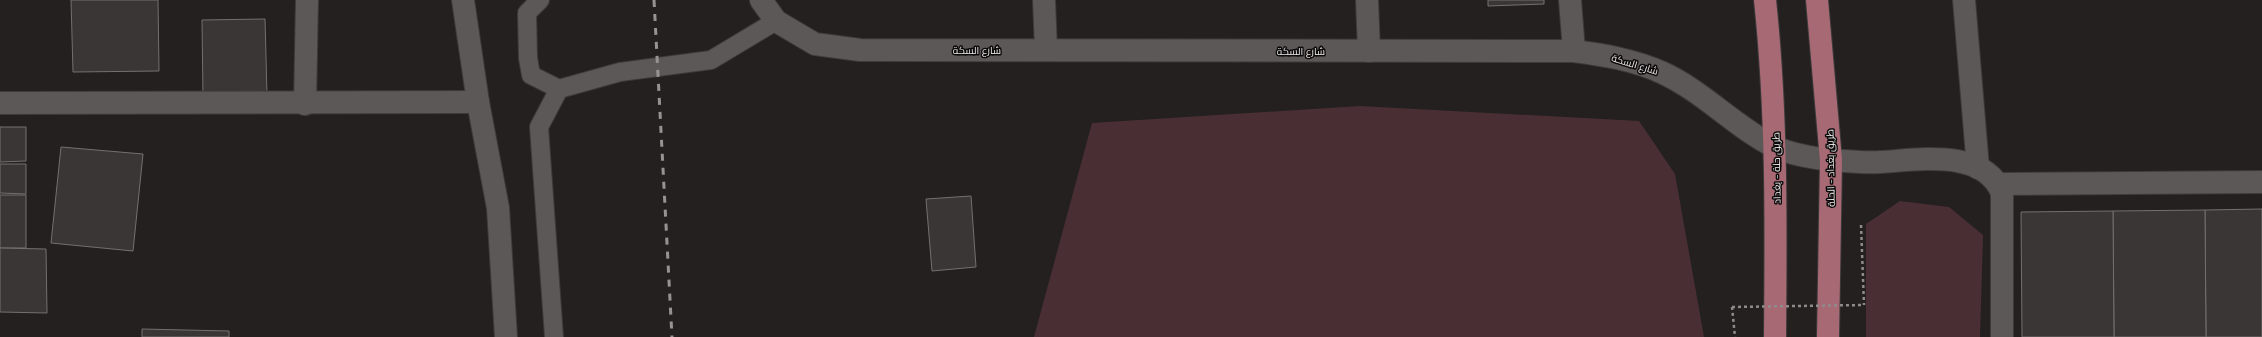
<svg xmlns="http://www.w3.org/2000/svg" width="2262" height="337" viewBox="0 0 2262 337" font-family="'Playfair Display',Cairo,serif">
  <rect width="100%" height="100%" fill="#242020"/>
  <!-- green -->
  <g fill="#492f33">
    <path d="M1360,106L1639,121L1675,174L1704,337H1034L1092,123Z"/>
    <path d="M1900,201L1949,207L1983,235L1980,337H1866V224Z"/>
  </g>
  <!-- building -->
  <g fill="#3b3636" stroke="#757070">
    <path d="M71,0H158L159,71L73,72Z"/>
    <path d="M1488,0H1544V4L1488,6Z"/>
    <path d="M265,19L267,96L203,97L202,20Z"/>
    <path d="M0,127H26V161L0,162Z"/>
    <path d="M61,147L143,154L133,251L51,243Z"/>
    <path d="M0,164H26V194L0,193Z"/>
    <rect x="0" y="195" width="26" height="53"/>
    <path d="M971,196L976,267L932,271L926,199Z"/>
    <path d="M2262,209V337H2206L2205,210Z"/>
    <path d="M2205,210L2206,337H2114L2113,211Z"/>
    <path d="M2113,211L2114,337H2022L2021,212Z"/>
    <path d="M0,248L46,249L47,313L0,312Z"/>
    <path d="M142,329L229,331V337H142Z"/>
  </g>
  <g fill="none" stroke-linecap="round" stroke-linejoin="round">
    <!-- lane casing -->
    <g stroke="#3e3a3b" stroke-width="20">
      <g id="lane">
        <path d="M540,0L527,13L528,58L531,75L559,89"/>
        <path d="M554,337L539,127L559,89L620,72L711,60L776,21"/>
      </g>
    </g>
    <!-- street casing -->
    <g stroke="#3e3a3b" stroke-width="24">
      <g id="street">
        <path d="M463,0L478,102L498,208L506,337"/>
        <path d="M1044,0L1046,50"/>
        <path d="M1367,0L1369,51"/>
        <path d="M1570,0L1574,51"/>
        <path d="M1964,0L1978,168"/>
        <path d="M0,103L478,102"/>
        <path d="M305,104L307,0"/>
        <path d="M1831,160C1848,161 1864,163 1880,162C1919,160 1984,148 2002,193V337"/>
        <path d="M1998,184L2262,182"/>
      </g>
    </g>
    <!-- secondary casing -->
    <g stroke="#3e3a3b" stroke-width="24">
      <path id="secondary" d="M761,0L776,21L815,44L860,50L1574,51C1604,55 1635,60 1663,73C1704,92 1735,127 1775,147C1793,155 1812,158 1831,160"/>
    </g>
    <!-- primary casing -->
    <g stroke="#3e3a3b" stroke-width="24">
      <g id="primary">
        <path d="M1765,0C1777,112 1776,224 1775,337"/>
        <path d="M1817,0L1831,160L1828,337"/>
      </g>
    </g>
    <!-- path -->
    <g stroke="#8e8b8b" stroke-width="2.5" stroke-dasharray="3 3" stroke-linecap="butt">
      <path d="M1861,225L1864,305"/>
      <path d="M1732,307L1735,337"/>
    </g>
    <!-- lane -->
    <use href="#lane" stroke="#5d5858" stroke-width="18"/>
    <!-- street -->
    <use href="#street" stroke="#5d5858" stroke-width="22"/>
    <!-- secondary -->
    <use href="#secondary" stroke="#5d5858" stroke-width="22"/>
    <!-- primary -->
    <use href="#primary" stroke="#a76974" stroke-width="22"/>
    <!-- rail -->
    <path stroke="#969393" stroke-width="3" stroke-dasharray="7 7" stroke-linecap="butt" d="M654,0L672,337"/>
    <!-- path-bridge -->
    <path stroke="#8e8b8b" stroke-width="2.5" stroke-dasharray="3 3" stroke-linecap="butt" d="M1732,307L1864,305"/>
  </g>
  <g text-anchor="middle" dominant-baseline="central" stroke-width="3" stroke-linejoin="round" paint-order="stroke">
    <!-- street labels -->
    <g font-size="10" fill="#edeaea" stroke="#0c0a0a">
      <text x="977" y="50">شارع السكة</text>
      <text x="1301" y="51">شارع السكة</text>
      <text transform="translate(1635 64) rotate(17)">شارع السكة</text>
      <text transform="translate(1776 168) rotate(-91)">طريق حلة - بغداد</text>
      <text transform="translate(1830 168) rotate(-91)">طريق بغداد - الحلة</text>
    </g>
  </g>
</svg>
